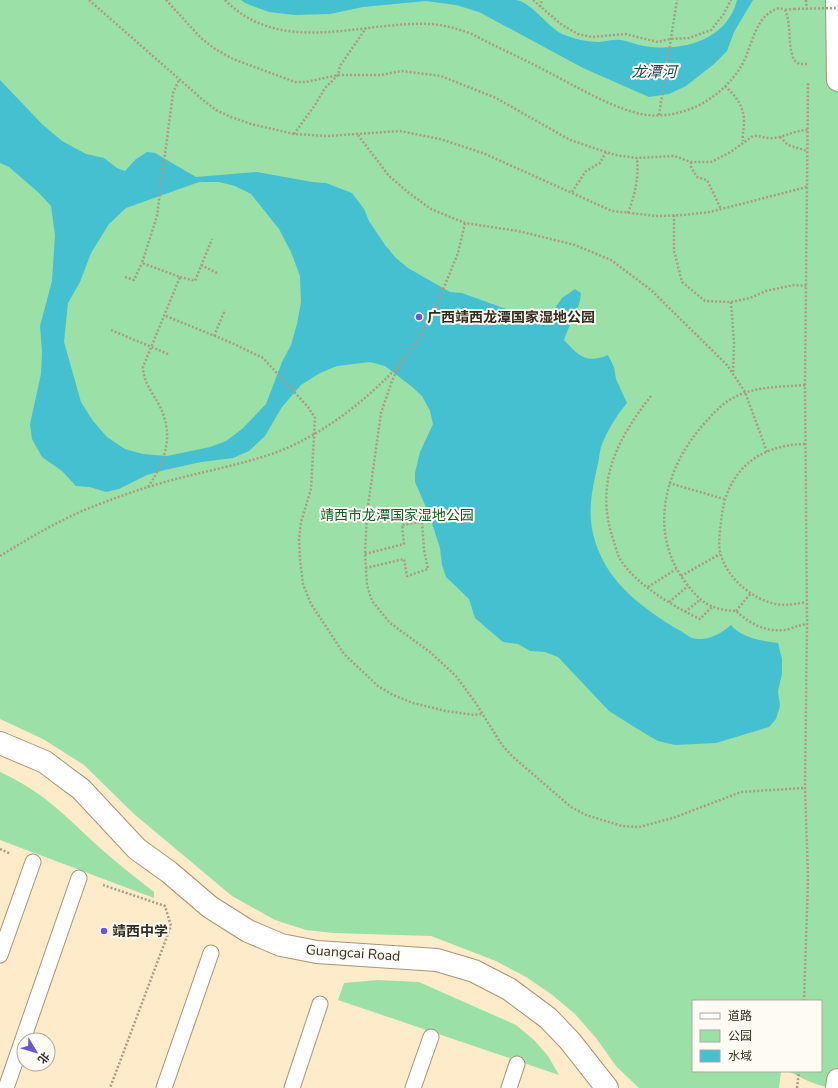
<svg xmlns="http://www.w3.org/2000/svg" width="838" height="1088" viewBox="0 0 838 1088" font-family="'Nunito Sans','Noto Sans SC',sans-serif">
  <rect width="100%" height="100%" fill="#fdebca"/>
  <!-- green -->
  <g fill="#9be0a6">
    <path d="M0,0H838V1088C819,1088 804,1079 788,1071H821V1001H693V1071H781L779,1088H639L616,1066L596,1038L575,1014L551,994L526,977L496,961L431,936L333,933L306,930L275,920L232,896L134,814L84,765L43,739L0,719Z"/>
    <path d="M0,772C44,792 65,816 99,847C117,863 135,877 154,892V898L0,840Z"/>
    <path d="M378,980L419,982L516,1025L534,1040L548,1056L559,1075L338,1000L344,983Z"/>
  </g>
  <!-- water -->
  <g fill="#45c0d0" fill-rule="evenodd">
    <path d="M241,0C304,0 366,0 429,0C457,0 488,0 516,0C530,1 548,27 562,34C574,39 587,42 600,42C607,41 614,39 621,40C629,41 636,45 644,46C681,52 727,41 737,0H753L734,32L727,51L714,64L686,86L669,94L649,97L583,68L479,12L456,5L426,1L363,7L330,14L295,15L269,12L245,3Z"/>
    <path d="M0,80L42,124L62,141L86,154L104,158L117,168L125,171L136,159L147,152L155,153L196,177L257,172L312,182L326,183L352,193L364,209L369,221L385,245L396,258L408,268L450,292L462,293L503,308L531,314H544L555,308L562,298L575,289L581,293C580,310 569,324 564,340C579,356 586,364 608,355L614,367L616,379L627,403C616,416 607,431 601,447C599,454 599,461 597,468C590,499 586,523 600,554C614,587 647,611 677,629C682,631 687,636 692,638C706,642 721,634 731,625C741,638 763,641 778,643L782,659V674L778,691L780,706L776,719L769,727L716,743L675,745L658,741L644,733L609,711L558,657L545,652L530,651L518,644L503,642L475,618L469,599L446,577L442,565L440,548L429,514L415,482V473L420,452L433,424L430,411L422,396L411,386L385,366L370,362L337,366L320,373L301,385L282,407L265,436L249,451L233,458L201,462L165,470L147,475L119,489L106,492L90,487L76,486L62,471L42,457L32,439L30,424L41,374L42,352L40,326L52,281L55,235L51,206L39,193L9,167L0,163ZM199,182H219L235,186L251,194L279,229L291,252L300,276L301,302L297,324L291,345L282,362L266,404L242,429L226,441L210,447L167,456L143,454L125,449L107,437L93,421L81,402L64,342L68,303L80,282L91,253L109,224L126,208Z"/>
  </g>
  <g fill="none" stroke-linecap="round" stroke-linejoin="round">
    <!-- service casing -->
    <g stroke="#a79677" stroke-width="17">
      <g id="service">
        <path d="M0,955L33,862"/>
        <path d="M6,1088L79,878"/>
        <path d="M164,1088L211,953"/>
        <path d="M292,1088L320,1004"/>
        <path d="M413,1088L431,1037"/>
        <path d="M509,1088L517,1064"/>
      </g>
    </g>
    <!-- tertiary casing -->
    <g stroke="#a79677" stroke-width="24">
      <path id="tertiary" d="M0,743L45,762L62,775L81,789L137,849L169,872L210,907L248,931L281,945L317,952L437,960L474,971L509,989L548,1018L570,1041L607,1088"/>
    </g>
    <!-- primary casing -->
    <g stroke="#a79677" stroke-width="24">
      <g id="primary">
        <path d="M837,0L838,80"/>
        <path d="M837,1088L838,1080"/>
      </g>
    </g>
    <!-- path -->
    <g stroke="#aa9c84" stroke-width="2.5" stroke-dasharray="2 2" stroke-linecap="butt">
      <path d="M89,0L203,100L216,110L231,117L251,124L294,134L327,136L400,131L440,139L483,153L612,211L657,216L683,215L710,212L807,187"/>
      <path d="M166,0L201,38L215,49L233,59L295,82H306L338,75H381L401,71L441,76L496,98L570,140L615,155L637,158L674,156L691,162H711L729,153L753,136C760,135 765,139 773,138C785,137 795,130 808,130"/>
      <path d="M225,0C281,57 360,21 431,24C445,25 458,29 472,34C498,48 524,59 550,73C577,87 617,111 647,115C686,119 724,97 743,63C753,44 755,14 780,8L785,10C792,26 787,44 794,60L799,64H808"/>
      <path d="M533,0L562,25L578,34L592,37L625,34L658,42L670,39L689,38L711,30L723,15L731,0"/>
      <path d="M806,0L807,11"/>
      <path d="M540,7L542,0"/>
      <path d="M785,10L794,9"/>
      <path d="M725,86C736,96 744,106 744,122C744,129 742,135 743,141"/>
      <path d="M659,115L677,0"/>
      <path d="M294,134L315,105L325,88L338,75L340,66L366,28"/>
      <path d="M358,135L389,176L409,193L431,209L465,223L518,231L575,245L611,260L651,290L727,365L745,392L767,452"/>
      <path d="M780,137L788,145L807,151"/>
      <path d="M691,162V167L697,177L707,180L721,209"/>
      <path d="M572,192L586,171L600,163L606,152"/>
      <path d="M628,213C635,195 639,178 637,158"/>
      <path d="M674,215V251L682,282L705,301L731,302L750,298L766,291L794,285L806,286"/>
      <path d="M465,223L458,253L436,307L413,347L400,364L392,381L381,413L367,513L365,554L367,585L372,601L390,623L430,652L456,676L475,702L502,745L512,756L571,807L586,815L622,826L639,827L673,818L741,792L805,788"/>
      <path d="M201,265L219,274"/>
      <path d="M125,277L134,280L142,263"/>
      <path d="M180,277L195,281L212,239"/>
      <path d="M731,302L734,343L733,374"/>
      <path d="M166,316L232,343L263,358L308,407L315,418L311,489L301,522L299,539L300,559L303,584L311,604L344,654L378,686L393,695L413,703L446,711L474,715L482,714"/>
      <path d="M111,330L168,354"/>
      <path d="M214,336L225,310"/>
      <path d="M805,385C779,387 754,386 731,399C719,406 711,416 702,426C664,470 648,534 686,583C700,602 711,610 736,611C750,624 768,634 789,629C795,627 800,625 807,624"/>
      <path d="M651,396C618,438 595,481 612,536C615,543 616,552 620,559C635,584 674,607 700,619L712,607"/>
      <path d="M805,444C756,445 725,473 721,522C720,532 718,542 720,552C726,577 751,599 776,604C786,606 796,604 806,602"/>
      <path d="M669,483L724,499"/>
      <path d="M148,487C167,459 175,432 157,401C151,391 143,380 143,367L180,277L142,263L157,216L173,93L179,80"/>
      <path d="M365,554L404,544L402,525L422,522L424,550L428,569L407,576L404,559L366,568"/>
      <path d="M681,576L720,554"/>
      <path d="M648,587L676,569"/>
      <path d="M669,602L688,586"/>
      <path d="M736,611L751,593"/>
      <path d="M685,612L700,600"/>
      <path d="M0,849L11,854"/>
      <path d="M103,885L165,906L171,926L110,1088"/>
      <path d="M804,1001L808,878L805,788L807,624L805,385L808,82"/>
      <path d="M797,1088L799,1071"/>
    </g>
    <!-- service -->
    <use href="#service" stroke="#fff" stroke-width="15"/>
    <!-- tertiary -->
    <use href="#tertiary" stroke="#fff" stroke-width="22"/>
    <!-- primary -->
    <use href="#primary" stroke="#fff" stroke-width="22"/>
    <!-- path-bridge -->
    <g stroke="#aa9c84" stroke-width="2.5" stroke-dasharray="2 2" stroke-linecap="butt">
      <path d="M794,9L838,8"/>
      <path d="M0,556C34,535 68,515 105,502C133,491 163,482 192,475C220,468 250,462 277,452C324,434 367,400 400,364"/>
    </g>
  </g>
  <!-- markers -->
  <g fill="#6a57d1" stroke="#fefaf4" stroke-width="1.5">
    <circle cx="419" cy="317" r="4"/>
    <circle cx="104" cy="931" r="4"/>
  </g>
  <g text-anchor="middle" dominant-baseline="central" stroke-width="4" stroke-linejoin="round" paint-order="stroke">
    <!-- poi labels -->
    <g font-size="14" font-weight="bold" fill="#332c1f" stroke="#fefaf4" text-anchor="start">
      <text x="427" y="317">广西靖西龙潭国家湿地公园</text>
      <text x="112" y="931">靖西中学</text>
    </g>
    <!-- park labels -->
    <g font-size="14" fill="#0f5c27" stroke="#fefaf4">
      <text x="397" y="515">靖西市龙潭国家湿地公园</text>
    </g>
    <!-- street labels -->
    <g font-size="14" fill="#332c1f" stroke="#fefaf4">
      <text transform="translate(353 953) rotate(4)">Guangcai Road</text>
    </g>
    <!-- water labels -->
    <g font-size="15" font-style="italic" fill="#144a51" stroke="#fefaf4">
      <text x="654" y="72">龙潭河</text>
    </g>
  </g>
  <!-- legend -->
  <rect x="692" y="1000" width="130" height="72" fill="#fefaf4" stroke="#ada89f"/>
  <rect x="700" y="1013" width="20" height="6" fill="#ffffff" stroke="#ada89f"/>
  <text x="728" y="1020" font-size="12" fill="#332c1f">道路</text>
  <rect x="700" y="1030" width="20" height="12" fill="#9be0a6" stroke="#ada89f"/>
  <text x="728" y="1040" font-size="12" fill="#332c1f">公园</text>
  <rect x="700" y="1050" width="20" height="12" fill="#45c0d0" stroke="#ada89f"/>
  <text x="728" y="1060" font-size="12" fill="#332c1f">水域</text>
  <!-- north arrow -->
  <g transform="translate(36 1052) rotate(128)"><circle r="19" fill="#fefaf4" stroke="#ada89f"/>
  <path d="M0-3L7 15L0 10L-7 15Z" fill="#6a57d1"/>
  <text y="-6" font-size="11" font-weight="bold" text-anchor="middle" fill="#332c1f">北</text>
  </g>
</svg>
